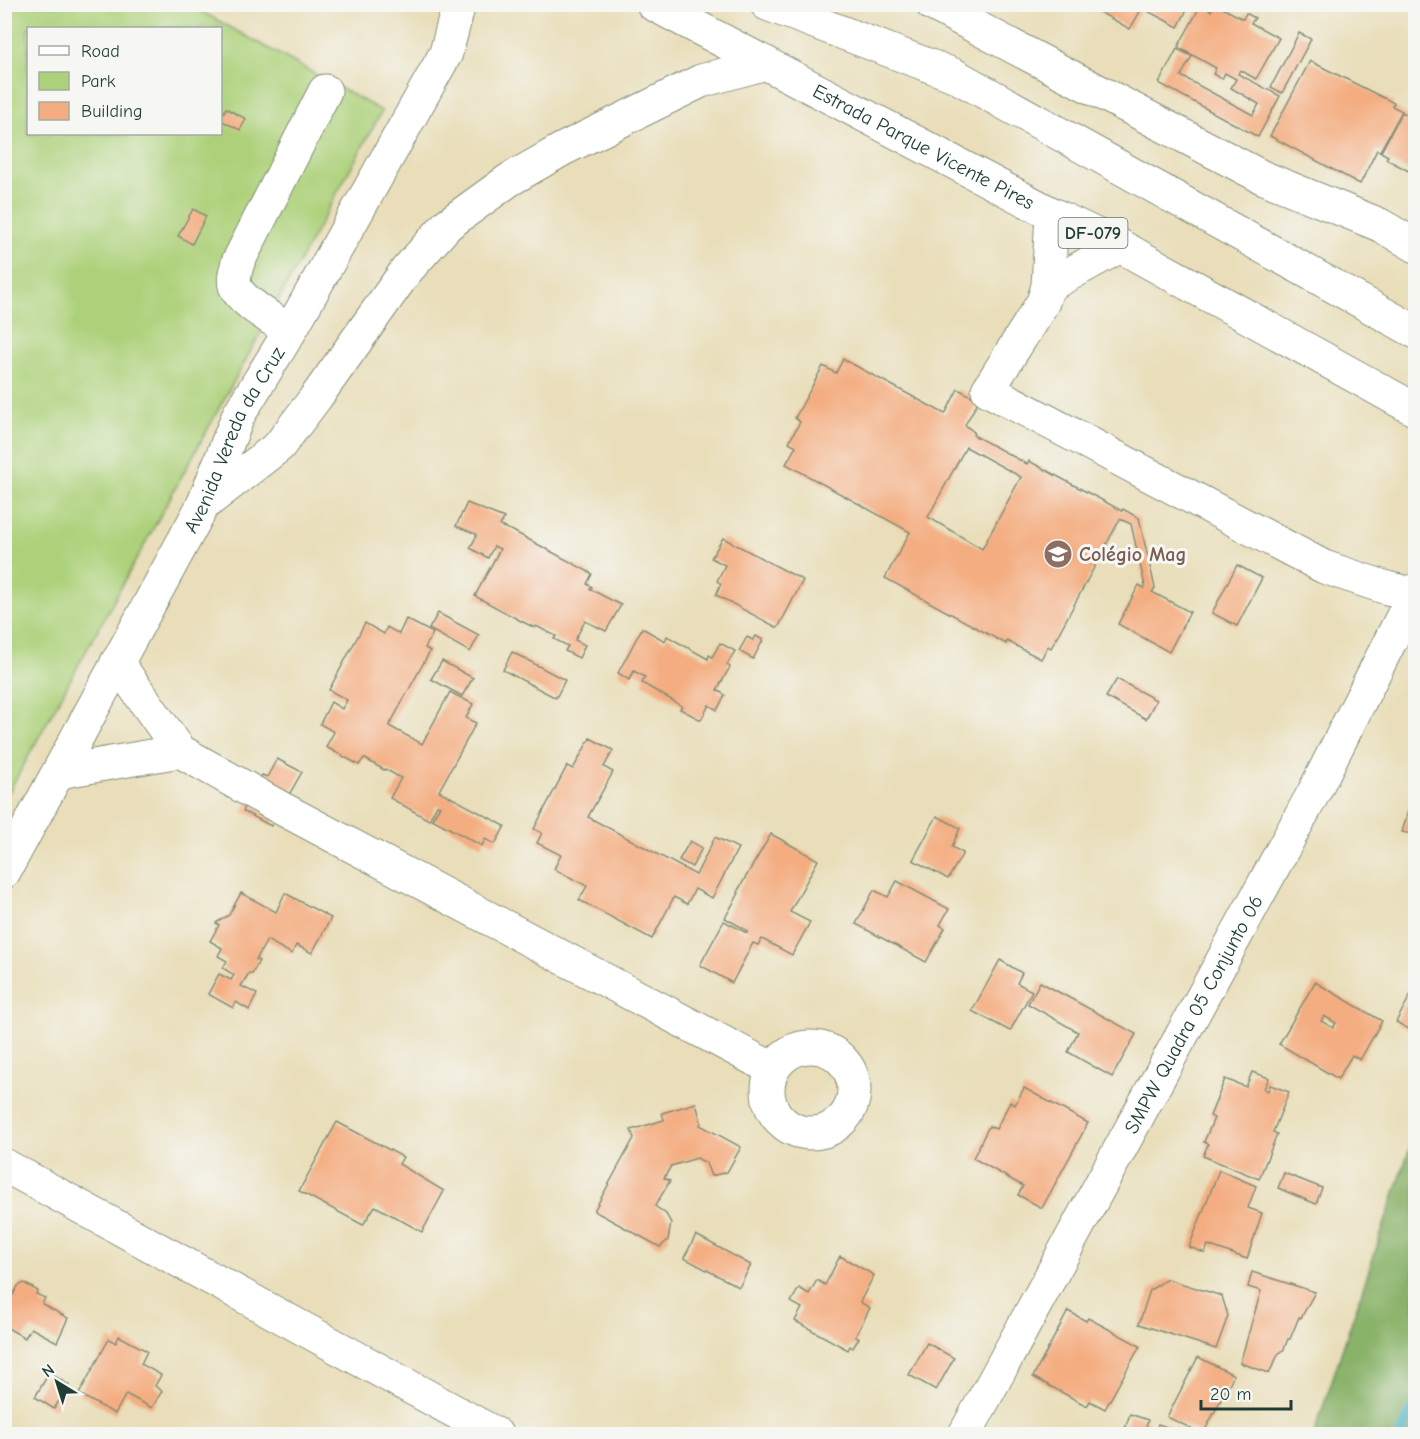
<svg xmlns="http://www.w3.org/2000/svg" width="1420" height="1439" viewBox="0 0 1420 1439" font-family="'Comic Neue',sans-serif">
  <rect width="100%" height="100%" fill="#f6f6f2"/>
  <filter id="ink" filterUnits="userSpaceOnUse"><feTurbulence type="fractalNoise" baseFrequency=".0167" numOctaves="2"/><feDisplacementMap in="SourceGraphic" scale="12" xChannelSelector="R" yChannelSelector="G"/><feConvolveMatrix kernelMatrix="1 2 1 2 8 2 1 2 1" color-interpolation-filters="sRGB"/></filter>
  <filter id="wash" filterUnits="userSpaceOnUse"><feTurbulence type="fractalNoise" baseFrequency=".008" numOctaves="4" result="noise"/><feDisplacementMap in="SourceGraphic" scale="24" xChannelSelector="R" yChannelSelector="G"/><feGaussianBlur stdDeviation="1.35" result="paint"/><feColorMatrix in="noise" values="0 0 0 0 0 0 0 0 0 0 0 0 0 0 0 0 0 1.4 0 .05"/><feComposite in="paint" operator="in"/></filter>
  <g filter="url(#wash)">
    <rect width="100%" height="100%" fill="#e9deb9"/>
    <!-- green -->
    <path fill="#add17a" stroke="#668757" stroke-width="1.5" fill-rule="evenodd" d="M5,5H190L382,111L5,799ZM28,28H220V134H28Z"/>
    <!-- forest -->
    <path fill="#8ab36a" stroke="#54784f" stroke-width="1.5" d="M1415,1133V1434H1314Z"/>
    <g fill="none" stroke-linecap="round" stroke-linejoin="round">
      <!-- stream -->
      <path stroke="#4ab3c8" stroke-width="9" d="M1401,1434L1416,1398"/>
    </g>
    <g id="blocks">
      <!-- building -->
      <g fill="#f4ad81" fill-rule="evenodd">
        <path d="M1085,4H1190L1178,27L1142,8L1130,29Z"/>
        <path d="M1215,4L1243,19L1246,13L1255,18L1251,23L1279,38L1256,79L1240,70L1238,74L1280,96L1258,137L1159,83L1177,49L1192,56L1181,76L1253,115L1259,104L1231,88L1236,79L1225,73L1222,79L1213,74L1216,68L1178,47L1201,5L1211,11Z"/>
        <path d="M1299,33L1311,39L1282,93L1271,87Z"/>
        <path d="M1310,61L1394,103L1392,106L1402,111L1380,151L1377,150L1360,184L1270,136Z"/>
        <path d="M226,108L246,119L240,130L220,120Z"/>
        <path d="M1402,112L1409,116L1411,113L1416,115V175L1386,159L1388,156L1381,152Z"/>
        <path d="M193,209L206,216L192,244L178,236Z"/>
        <path d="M843,359L945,414L958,389L979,400L965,425L974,432L973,435L1027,464L1029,461L1122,511L1123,509L1139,518L1155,588L1152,592L1190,612L1169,652L1118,624L1139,585L1144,588L1145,586L1131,524L1120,519L1051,648L1048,646L1041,659L1007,641L1006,644L885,578L910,532L786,464L796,446L789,442L800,422L795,418L823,366L836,373ZM966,447L1021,477L982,549L928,517Z"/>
        <path d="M467,503L504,518L500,526L513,531L591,573L592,574L587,584L592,587L590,589L621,605L606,631L585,621L575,640L585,645L579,658L565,651L568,646L554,639L556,636L536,626L535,628L523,622L475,596L500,549L494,546L488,558L470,548L476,537V534L456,526Z"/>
        <path d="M723,538L803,580L778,628L716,595L721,584L717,581L725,565L711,558Z"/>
        <path d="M1237,565L1262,578L1237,626L1212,613Z"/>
        <path d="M438,613L479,635L470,652L429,629Z"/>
        <path d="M406,619L433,633L425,648L430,651L389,726L422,744L450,692L473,704L466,718L476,723L439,791L505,826L495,844L485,839L482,846L432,819L440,806L437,805L429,820L390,798L401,778L385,769L384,770L364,758L359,765L326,747L334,732L320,724L331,702L342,709L347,700L329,690L365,623L384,634L387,627L399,634Z"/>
        <path d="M642,628L665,641L667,636L708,659L709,655L712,657L720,643L735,651L727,665L730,667L717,690L725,695L717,710L709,705L701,720L680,709L682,706L642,683L645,677L634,671L629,680L618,673Z"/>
        <path d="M756,636L763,640L753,659L739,651L747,637L753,640Z"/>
        <path d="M512,652L565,680L556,698L503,670Z"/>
        <path d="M442,661L473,678L462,696L431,679Z"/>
        <path d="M1117,679L1156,700L1146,719L1106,697Z"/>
        <path d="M590,738L613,750L604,767L613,772L588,817L696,875L715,837L738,848L712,898L695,889L687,904L674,897L652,939L579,900L587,886L554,869L561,855L537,843L542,833L534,829L567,766L573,769Z"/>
        <path d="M277,759L302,772L271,826L243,811L262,775L267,777Z"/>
        <path d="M1415,788H1416V835L1402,832Z"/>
        <path d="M937,816L960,828L952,847L963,853L948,879L913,860Z"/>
        <path d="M771,834L818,860L790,912L810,922L792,955L762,939L758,945L753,943L732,983L700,965L724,921L747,933L748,931L725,918L739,893L737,892Z"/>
        <path d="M690,841L702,848L692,867L679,860Z"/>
        <path d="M897,881L949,909L940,925L945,928L926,962L856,924L874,890L888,897Z"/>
        <path d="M241,893L276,912L285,893L331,918L312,953L296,945L292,954L267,940L256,960L259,961L252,974L249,973L241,986L257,994L249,1010L236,1002L233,1008L208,994L219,974L231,980L234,975L223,968L227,961L218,956L222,948L210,941L219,925L216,923L229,915Z"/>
        <path d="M1000,960L1022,973L1017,983L1032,991L1010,1031L972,1011Z"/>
        <path d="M1040,982L1136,1034L1112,1077L1068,1052L1078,1032L1028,1004Z"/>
        <path d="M1315,982L1382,1021L1360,1060L1352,1055L1338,1079L1279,1044ZM1324,1016L1336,1023L1333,1028L1321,1021Z"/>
        <path d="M1416,985V1033L1396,1022Z"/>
        <path d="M1252,1072L1269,1078L1264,1089L1268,1091L1270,1085L1289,1092L1273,1132L1277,1134L1259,1179L1203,1156L1208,1144L1204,1142L1214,1118L1210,1116L1225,1079L1246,1087Z"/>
        <path d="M1024,1088L1088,1123L1042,1208L1018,1195L1023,1186L973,1158L989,1126L996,1129L1010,1102L1015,1105Z"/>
        <path d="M696,1103L701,1122L700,1125L741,1147L727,1172L711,1176L706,1163L697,1158L671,1166L664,1178L670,1181L655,1206L666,1214L671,1223L668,1240L660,1247L594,1211L634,1138L631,1130L664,1120L662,1113Z"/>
        <path d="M337,1122L403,1157L399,1164L444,1191L422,1232L375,1206L363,1225L299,1191Z"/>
        <path d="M1219,1170L1256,1186L1248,1208L1262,1213L1247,1259L1208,1245L1205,1253L1189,1247Z"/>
        <path d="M1284,1173L1322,1188L1316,1204L1278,1188Z"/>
        <path d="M696,1235L751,1265L739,1287L684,1258Z"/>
        <path d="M840,1256L874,1275L860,1302L870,1308L855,1337L859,1338L853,1348L850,1346L848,1350L795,1321L802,1308L791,1302L799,1288L809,1294L817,1280L825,1285Z"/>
        <path d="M1252,1272L1315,1292L1301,1318L1299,1317L1290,1339H1288L1283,1351H1281L1278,1355L1269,1373L1240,1363L1261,1291L1248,1287Z"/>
        <path d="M1167,1279L1222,1296L1228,1316L1216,1349L1139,1324L1150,1290Z"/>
        <path d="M24,1283L38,1291L36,1294L45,1298L42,1304L68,1318L57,1342L31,1328L25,1338L4,1326V1311L18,1286Z"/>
        <path d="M1068,1311L1086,1321L1088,1318L1140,1346L1105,1409L1090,1401L1087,1406L1033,1377Z"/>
        <path d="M119,1336L147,1351L141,1364L161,1375L155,1386L162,1391L152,1408L126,1394L115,1414L79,1394L109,1339L116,1343Z"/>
        <path d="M927,1343L954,1358L936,1390L909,1375Z"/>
        <path d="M1198,1357L1234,1375L1203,1434L1167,1417Z"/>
        <path d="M49,1373L69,1385L54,1409L35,1397Z"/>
        <path d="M1130,1414L1148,1420L1145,1431L1149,1432L1148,1434H1123Z"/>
        <path d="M1158,1424L1188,1434H1155Z"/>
      </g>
    </g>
  </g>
  <g filter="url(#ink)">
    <use href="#blocks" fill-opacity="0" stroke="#848e76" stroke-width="1.5"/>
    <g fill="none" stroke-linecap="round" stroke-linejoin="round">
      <!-- minor casing -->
      <g stroke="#848e76" stroke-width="35">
        <g id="minor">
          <path d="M932,4L1262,177L1380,225L1416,246"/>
          <path d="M1052,214L1048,286L1043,302L988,390L1324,567L1387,588L1413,594"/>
          <path d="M1048,286L1120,246"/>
          <path d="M290,331C276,321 241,302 235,286C233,277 236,270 238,262L325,91"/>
          <path d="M117,662L180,751L279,807L773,1069"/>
          <path d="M59,772L180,751"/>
          <path id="s1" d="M4,872L203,505L239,414L290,331L446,53L459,4"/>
          <circle cx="811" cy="1090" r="43"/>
          <path d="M4,1165L496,1434"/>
          <path id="s2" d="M965,1434L1314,792L1416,590"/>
        </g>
      </g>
      <!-- major casing -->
      <g stroke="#848e76" stroke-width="35">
        <g id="major">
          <path id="s3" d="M653,4L1052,214L1120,246L1416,410"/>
          <path d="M767,4L954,75L1416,332"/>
          <path d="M203,505L279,446L317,396L406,271L447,225L509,180L563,149L701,81L766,63"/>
        </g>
      </g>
      <!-- minor -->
      <use href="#minor" stroke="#fff" stroke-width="33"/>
      <!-- major -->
      <use href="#major" stroke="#fff" stroke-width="33"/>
    </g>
  </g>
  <!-- icons -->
  <defs>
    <g id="school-disc" transform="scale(1.5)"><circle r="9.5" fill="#8d6e63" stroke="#f6f6f2"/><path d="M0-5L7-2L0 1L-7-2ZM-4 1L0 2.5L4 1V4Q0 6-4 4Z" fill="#fff"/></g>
  </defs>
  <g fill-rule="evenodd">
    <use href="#school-disc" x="1058" y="554"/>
  </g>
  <g text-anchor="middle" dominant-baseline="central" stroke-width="6" stroke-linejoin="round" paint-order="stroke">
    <!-- shield labels -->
    <rect fill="#f6f6f2" stroke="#60746d" stroke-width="1.5" x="1058.5" y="218" width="69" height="30" rx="4.5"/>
    <g font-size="18" font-weight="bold" fill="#1f3d34">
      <text x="1093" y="233">DF-079</text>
    </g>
    <!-- street labels -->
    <g font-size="20" fill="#1f3d34" stroke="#f6f6f2">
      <text stroke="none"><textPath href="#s3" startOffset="306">Estrada Parque Vicente Pires</textPath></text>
      <text stroke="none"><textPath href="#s1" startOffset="490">Avenida Vereda da Cruz</textPath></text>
      <text stroke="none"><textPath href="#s2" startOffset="478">SMPW Quadra 05 Conjunto 06</textPath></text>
    </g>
    <!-- education labels -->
    <g font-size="20" font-weight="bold" fill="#785e54" stroke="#f6f6f2" text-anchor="start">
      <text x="1079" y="554">Colégio Mag</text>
    </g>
  </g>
  <!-- margin -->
  <rect width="1420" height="1439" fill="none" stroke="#f6f6f2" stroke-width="24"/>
  <!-- legend -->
  <rect x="27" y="27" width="195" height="108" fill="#f6f6f2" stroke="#a0aca6" stroke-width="1.5"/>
  <rect x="39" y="46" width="30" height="9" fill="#ffffff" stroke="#a0aca6" stroke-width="1.5"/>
  <text x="81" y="57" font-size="18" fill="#1f3d34">Road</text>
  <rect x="39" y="72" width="30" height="18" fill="#add17a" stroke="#a0aca6" stroke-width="1.5"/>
  <text x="81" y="87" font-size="18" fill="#1f3d34">Park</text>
  <rect x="39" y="102" width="30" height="18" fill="#f4ad81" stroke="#a0aca6" stroke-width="1.5"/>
  <text x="81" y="117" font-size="18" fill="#1f3d34">Building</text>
  <!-- north arrow -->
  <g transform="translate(57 1382) rotate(322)" stroke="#f6f6f2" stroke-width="4.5" paint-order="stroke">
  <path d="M0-4.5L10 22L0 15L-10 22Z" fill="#1f3d34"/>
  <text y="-9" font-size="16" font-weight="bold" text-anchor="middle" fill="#1f3d34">N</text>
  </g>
  <!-- scale -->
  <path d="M1201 1400v9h90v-9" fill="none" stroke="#1f3d34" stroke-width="3"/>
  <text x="1210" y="1400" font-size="18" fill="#1f3d34" stroke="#f6f6f2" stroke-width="4.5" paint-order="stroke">20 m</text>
</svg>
